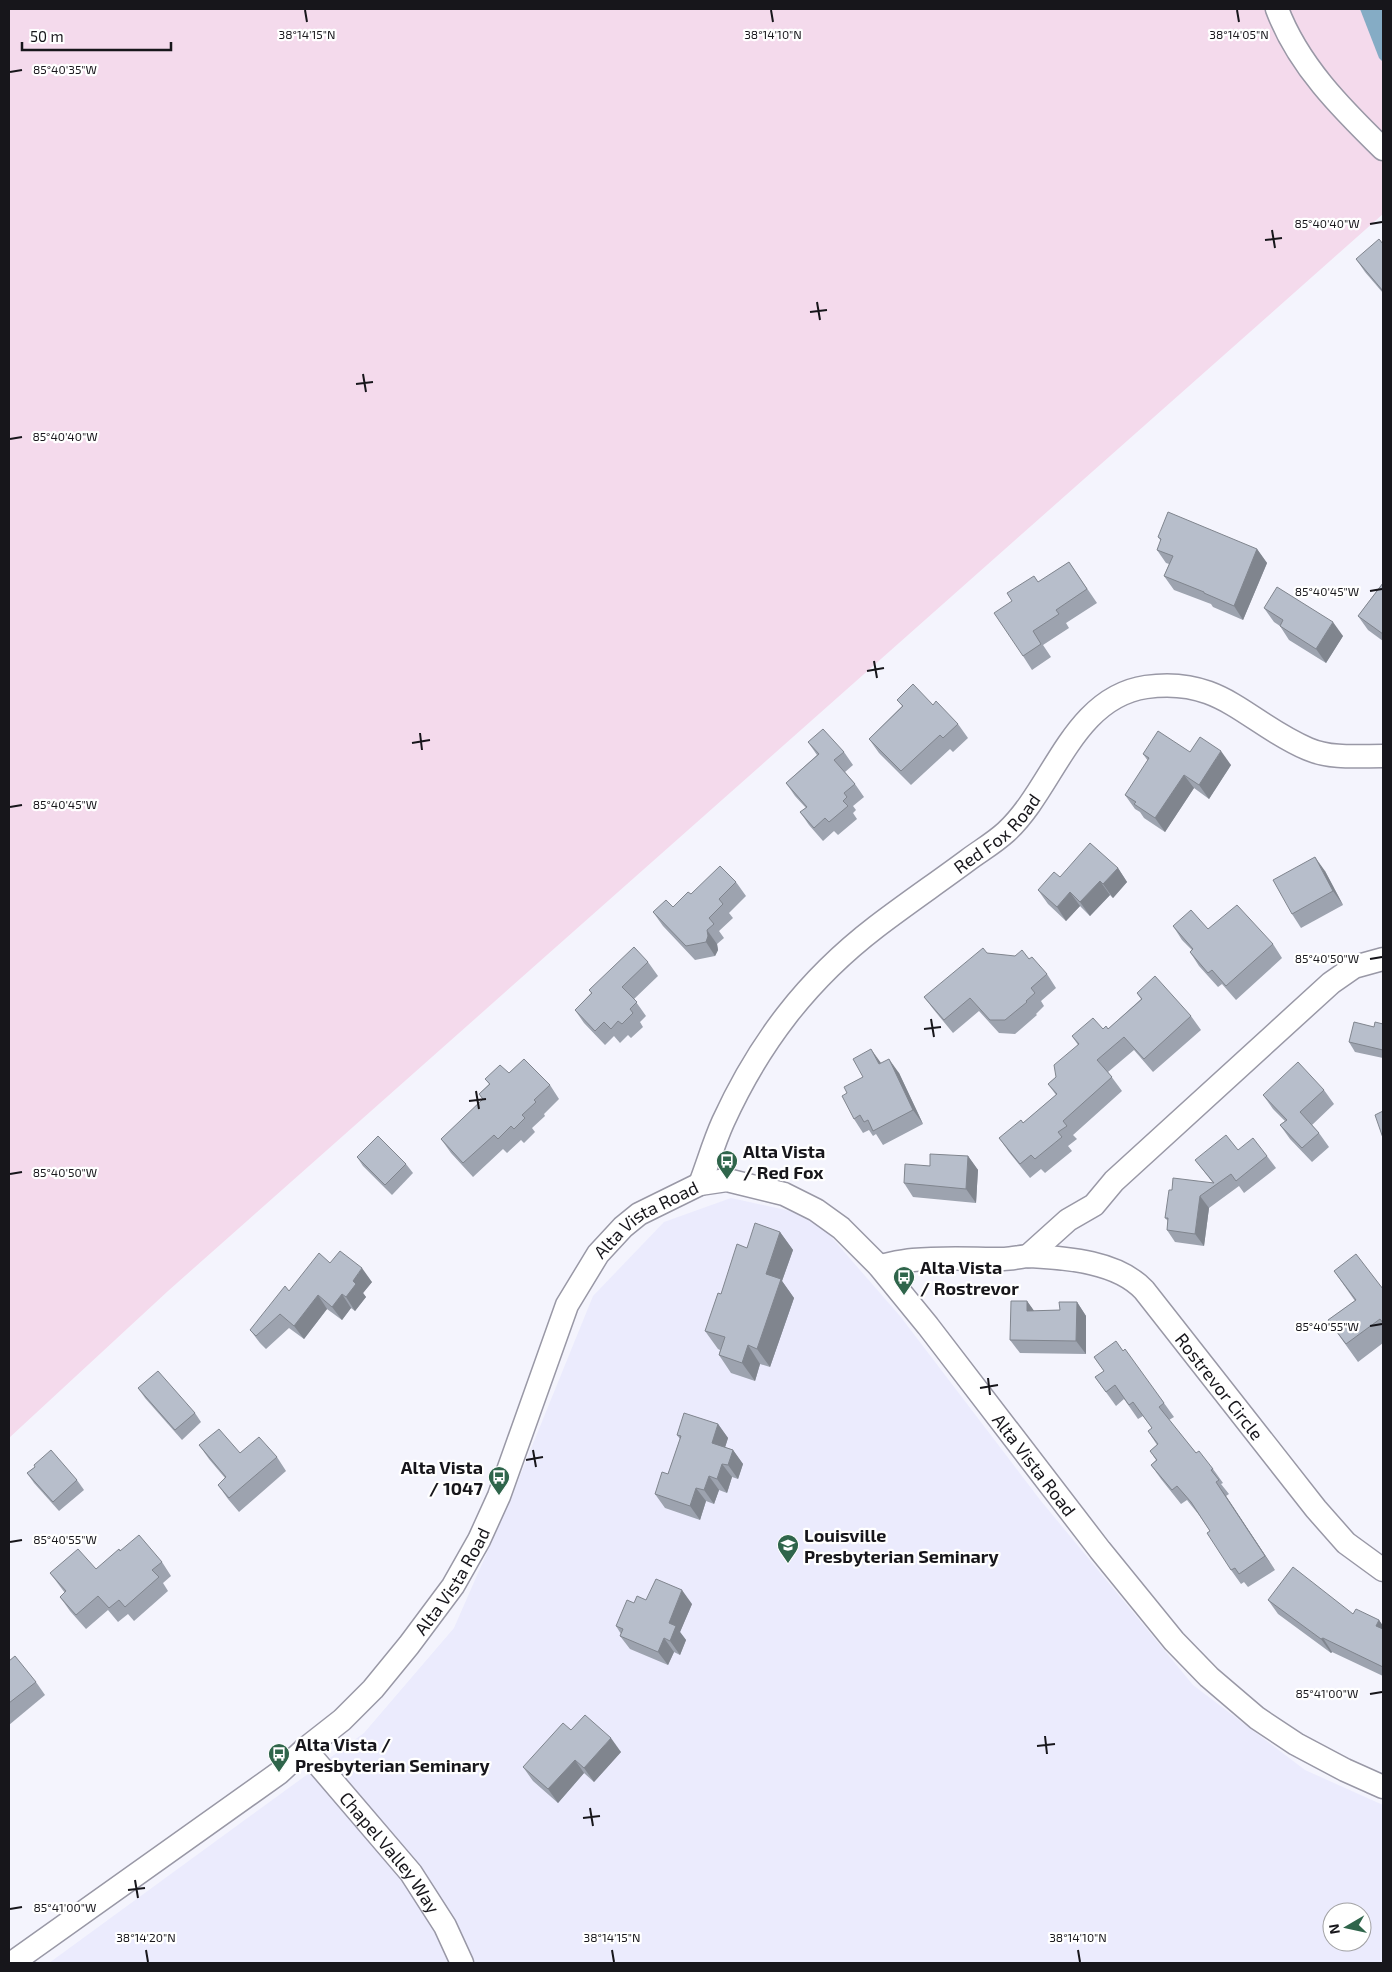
<svg xmlns="http://www.w3.org/2000/svg" width="1392" height="1972" viewBox="0 0 1392 1972" font-family="'Exo 2',sans-serif">
  <rect width="100%" height="100%" fill="#f4f4fd"/>
  <!-- built -->
  <path fill="#ebebfd" fill-rule="evenodd" d="M731,1198L813,1216L900,1316L1041,1501L1193,1685L1305,1770L1383,1805V1963H49L364,1733L454,1628L513,1493L593,1296L664,1222ZM1332,1912H1362V1942H1332Z"/>
  <!-- green -->
  <path fill="#f4daec" d="M9,9H1383V214L168,1291L9,1438Z"/>
  <!-- water -->
  <path fill="#85acc5" d="M1360,9H1383V62L1379,58Z"/>
  <g fill="none" stroke-linecap="round" stroke-linejoin="round">
    <!-- street casing -->
    <g stroke="#9998a6" stroke-width="25">
      <g id="street">
        <path d="M1277,9C1298,65 1341,108 1383,149"/>
        <path id="s1" d="M700,1184C708,1163 714,1142 723,1122C759,1043 807,980 876,927C906,904 937,883 968,860C980,851 994,843 1006,832C1054,788 1072,698 1146,687C1221,676 1247,723 1308,749C1331,759 1359,756 1383,756"/>
        <path d="M1028,1256L1068,1220L1094,1205L1114,1181L1331,983L1354,967L1383,959"/>
        <path id="s2" d="M879,1266C890,1264 901,1261 913,1260C943,1257 973,1259 1004,1259C1013,1259 1022,1256 1030,1256C1068,1258 1118,1262 1144,1290L1316,1509L1346,1543L1383,1570"/>
        <path id="s3" d="M305,1749L411,1873L445,1926L462,1963"/>
        <path id="s4" d="M12,1963L279,1773L305,1749L342,1720L373,1689L409,1645L453,1586L479,1540L499,1496L567,1305L598,1254L623,1227L639,1214L700,1184L727,1180L784,1194L816,1210L841,1228L879,1266L928,1326L1100,1550L1174,1641L1209,1677L1257,1718L1296,1744L1345,1770L1383,1787"/>
      </g>
    </g>
    <!-- street -->
    <use href="#street" stroke="#fff" stroke-width="22"/>
  </g>
  <!-- wall -->
  <g fill="#9da3af">
    <path d="M1383,244V293L1365,272L1356,259Z"/>
    <path d="M1158,537L1257,549L1267,563L1243,620L1213,607L1211,604L1174,590L1164,576L1169,564L1166,563L1157,550L1161,541Z"/>
    <path d="M1069,562L1097,603L1066,623L1069,628L1043,645L1051,657L1032,670L1023,656L1039,582Z"/>
    <path d="M1383,583V641L1368,630L1358,616Z"/>
    <path d="M1264,608L1343,636L1326,663L1289,640L1280,626L1274,622Z"/>
    <path d="M897,700L933,705L958,724L968,738L953,752L950,749L911,785L879,753L869,739L902,706Z"/>
    <path d="M808,742L844,752L853,765L845,772L855,784L864,797L853,806L856,810L853,813L857,819L838,835L834,831L823,841L809,825L800,812L806,808L795,796L786,783L817,755Z"/>
    <path d="M1190,752L1231,765L1209,799L1194,788L1165,832L1144,818L1140,812L1135,809L1125,795L1148,761L1143,754Z"/>
    <path d="M1118,868L1127,882L1113,898L1110,895L1090,916L1080,906L1066,921L1048,904L1038,890L1060,877Z"/>
    <path d="M1325,871L1343,905L1301,928L1292,914Z"/>
    <path d="M736,882L746,896L729,913L733,918L719,931L724,938L717,944L718,950L715,956L695,960L663,926L653,912L673,907Z"/>
    <path d="M1173,926L1208,929L1273,944L1282,958L1236,1000L1222,984L1218,987L1199,966L1190,952L1192,950L1182,940Z"/>
    <path d="M987,953L1029,959L1047,974L1056,988L1041,1001L1044,1006L1036,1014L1037,1015L1015,1034L999,1033L979,1011L953,1033L934,1010L924,997Z"/>
    <path d="M648,962L658,976L634,999L646,1016L640,1022L643,1027L631,1038L628,1035L620,1043L614,1036L605,1045L584,1023L575,1010L591,993L589,990Z"/>
    <path d="M1137,993L1191,1016L1201,1030L1153,1072L1134,1050L1108,1072L1122,1091L1073,1135L1077,1139L1068,1146L1072,1151L1045,1173L1041,1169L1030,1178L1009,1152L999,1138L1023,1123L1056,1095L1048,1084L1056,1077L1078,1045L1072,1036L1108,1029L1141,999Z"/>
    <path d="M1383,1024V1058L1355,1052L1349,1042L1374,1027Z"/>
    <path d="M881,1063L899,1073L923,1124L883,1145L876,1134L873,1136L869,1130L863,1133L854,1119L847,1093L863,1077Z"/>
    <path d="M509,1073L550,1085L559,1099L544,1114L545,1116L532,1128L535,1132L524,1143L521,1140L507,1153L503,1149L473,1177L451,1153L441,1139L483,1100L479,1094L489,1084L485,1079Z"/>
    <path d="M1324,1090L1334,1104L1312,1125L1319,1133L1329,1147L1312,1162L1290,1139L1280,1125L1285,1121L1273,1109L1263,1095Z"/>
    <path d="M1238,1150L1267,1156L1276,1168L1244,1193L1239,1186L1209,1208L1204,1246L1175,1242L1167,1230L1168,1221L1165,1218L1172,1190L1213,1183L1195,1160Z"/>
    <path d="M968,1156L978,1170L976,1203L913,1197L904,1183L930,1166Z"/>
    <path d="M357,1157L406,1164L413,1173L392,1195L363,1166Z"/>
    <path d="M780,1232L793,1250L782,1281L794,1298L770,1367L760,1364L755,1381L731,1373L719,1355L720,1350L718,1349L705,1331L721,1294L747,1248Z"/>
    <path d="M330,1263L372,1282L363,1293L366,1297L355,1311L351,1308L342,1320L327,1309L304,1339L289,1328L266,1349L260,1343L250,1330L289,1291Z"/>
    <path d="M1334,1271L1383,1289V1343L1358,1362L1328,1320L1355,1301Z"/>
    <path d="M1027,1301L1034,1311L1060,1310L1077,1302L1086,1316V1354L1020,1353L1010,1340Z"/>
    <path d="M1123,1351L1164,1403L1174,1417L1169,1420L1196,1453L1213,1469L1223,1483L1221,1484L1229,1494L1226,1496L1275,1570L1248,1587L1244,1582L1241,1584L1231,1570L1210,1531L1199,1515L1187,1500L1181,1504L1161,1479L1151,1465L1156,1460L1150,1451L1157,1445L1148,1431L1152,1428L1143,1416L1138,1419L1124,1399L1116,1406L1095,1377L1104,1371L1094,1357Z"/>
    <path d="M138,1388L195,1413L201,1422L182,1440L145,1398Z"/>
    <path d="M718,1424L728,1438L725,1447L733,1450L743,1464L738,1479L732,1477L727,1493L719,1490L714,1504L706,1501L700,1520L665,1508L655,1494L668,1474L680,1439L677,1435Z"/>
    <path d="M199,1445L240,1453L277,1457L286,1471L239,1512L228,1499L218,1485L225,1478L209,1459Z"/>
    <path d="M35,1467L77,1480L84,1490L59,1511L34,1483L27,1473Z"/>
    <path d="M120,1551L162,1562L171,1576L163,1583L168,1591L134,1621L128,1614L118,1622L108,1610L86,1629L70,1611L60,1597L65,1593L50,1573L96,1569Z"/>
    <path d="M646,1600L692,1604L680,1632L686,1640L680,1655L674,1652L668,1665L630,1649L620,1636L621,1634L616,1626L634,1603Z"/>
    <path d="M1268,1600L1353,1614L1379,1620L1383,1626V1676L1332,1652L1331,1653L1278,1614Z"/>
    <path d="M9,1661L36,1682L45,1695L9,1725Z"/>
    <path d="M571,1730L621,1752L594,1782L584,1773L558,1803L533,1781L523,1767Z"/>
  </g>
  <!-- shaded-wall -->
  <g fill="#80858e">
    <path d="M1257,549L1267,563L1243,620L1234,606Z"/>
    <path d="M1333,622L1343,636L1326,663L1316,649Z"/>
    <path d="M1221,751L1231,765L1209,799L1199,785Z"/>
    <path d="M1184,775L1194,788L1165,832L1155,818Z"/>
    <path d="M1315,857L1325,871L1343,905L1333,891Z"/>
    <path d="M1118,868L1127,882L1113,898L1103,884Z"/>
    <path d="M1100,881L1110,895L1090,916L1080,902Z"/>
    <path d="M1070,892L1080,906L1066,921L1057,907Z"/>
    <path d="M707,930L717,944L718,950L715,956L706,942Z"/>
    <path d="M871,1049L881,1063L879,1064Z"/>
    <path d="M889,1059L899,1073L923,1124L913,1110Z"/>
    <path d="M968,1156L978,1170L976,1203L966,1189Z"/>
    <path d="M1200,1196L1209,1208L1204,1246L1195,1234Z"/>
    <path d="M780,1232L793,1250L782,1281L794,1298L770,1367L757,1349L766,1274Z"/>
    <path d="M362,1268L372,1282L363,1293L366,1297L355,1311L346,1297L353,1281Z"/>
    <path d="M342,1294L351,1308L342,1320L332,1307Z"/>
    <path d="M318,1295L327,1309L304,1339L294,1326Z"/>
    <path d="M1027,1301L1037,1315L1027,1311Z"/>
    <path d="M1077,1302L1086,1316V1354L1076,1341Z"/>
    <path d="M748,1345L760,1364L755,1381L742,1363Z"/>
    <path d="M718,1424L728,1438L722,1457L712,1443Z"/>
    <path d="M733,1450L743,1464L738,1479L728,1465Z"/>
    <path d="M722,1464L732,1477L727,1493L717,1479Z"/>
    <path d="M709,1476L719,1490L714,1504L704,1490Z"/>
    <path d="M1216,1482L1226,1496L1275,1570L1265,1556Z"/>
    <path d="M696,1488L706,1501L700,1520L690,1506Z"/>
    <path d="M682,1590L692,1604L680,1632L686,1640L680,1655L670,1641L669,1623Z"/>
    <path d="M1379,1620L1383,1626V1636L1376,1626Z"/>
    <path d="M664,1638L674,1652L668,1665L658,1652Z"/>
    <path d="M1323,1638L1332,1652L1331,1653L1321,1639Z"/>
    <path d="M611,1738L621,1752L594,1782L584,1768Z"/>
    <path d="M575,1760L584,1773L558,1803L548,1789Z"/>
  </g>
  <!-- building -->
  <g fill="#b7becb" stroke="#80858e">
    <path d="M1379,239L1383,244V291L1356,259Z"/>
    <path d="M1168,512L1257,549L1234,606L1204,593V592L1164,576L1173,556L1157,550L1161,539L1158,537Z"/>
    <path d="M1069,562L1087,589L1056,610L1059,614L1033,631L1041,644L1023,656L994,613L1012,601L1007,593L1034,576L1038,582Z"/>
    <path d="M1383,583V634L1358,616Z"/>
    <path d="M1277,587L1333,622L1316,649L1280,626L1283,620L1264,608Z"/>
    <path d="M913,684L933,705L936,701L958,724L943,738L940,735L901,771L869,739L903,706L897,700Z"/>
    <path d="M823,729L844,752L834,760L855,784L844,793L847,797L843,801L848,806L829,822L825,818L814,828L800,812L807,807L786,783L819,754L808,742Z"/>
    <path d="M1158,731L1190,752L1200,737L1221,751L1199,785L1184,775L1155,818L1134,804L1136,802L1125,795L1149,758L1143,754Z"/>
    <path d="M1090,843L1118,868L1103,884L1100,881L1080,902L1070,892L1057,907L1038,890L1054,872L1060,877Z"/>
    <path d="M1315,857L1333,891L1292,914L1273,880Z"/>
    <path d="M720,866L736,882L719,899L723,904L709,918L714,924L707,930L708,936L706,942L686,946L653,912L666,900L673,907L688,892L691,894Z"/>
    <path d="M1237,905L1273,944L1226,986L1212,970L1208,973L1190,952L1193,949L1173,926L1191,910L1208,929Z"/>
    <path d="M634,947L648,962L622,987L637,1002L630,1009L633,1013L622,1024L618,1021L611,1029L604,1022L595,1031L575,1010L592,993L589,990Z"/>
    <path d="M983,948L987,953L1015,956L1022,950L1029,959L1032,957L1047,974L1031,988L1035,993L1026,1001L1027,1002L1005,1020H990L970,998L944,1020L924,997Z"/>
    <path d="M1155,976L1191,1016L1144,1059L1124,1037L1097,1060L1112,1077L1063,1121L1067,1126L1058,1132L1062,1137L1035,1159L1031,1155L1020,1164L999,1138L1021,1120L1023,1123L1057,1094L1048,1084L1056,1077L1054,1065L1079,1044L1072,1036L1093,1018L1103,1029L1106,1026L1108,1029L1142,999L1137,993Z"/>
    <path d="M1354,1022L1374,1027L1375,1022L1383,1024V1050L1349,1042Z"/>
    <path d="M871,1049L879,1064L889,1059L913,1110L873,1131L868,1120L864,1122L860,1115L854,1119L842,1096L847,1093L844,1087L863,1077L853,1059Z"/>
    <path d="M524,1059L550,1085L534,1100L536,1102L522,1115L525,1118L514,1129L511,1126L498,1139L494,1135L463,1163L441,1139L483,1099L479,1094L490,1084L485,1079L500,1065L509,1073Z"/>
    <path d="M1298,1062L1324,1090L1300,1112L1319,1133L1302,1148L1280,1125L1287,1120L1263,1095Z"/>
    <path d="M1383,1111V1138L1375,1115Z"/>
    <path d="M1226,1135L1238,1150L1253,1138L1267,1156L1236,1181L1231,1174L1200,1196L1195,1234L1167,1230L1168,1218H1165L1169,1190H1172L1173,1178L1214,1183L1195,1160Z"/>
    <path d="M378,1136L406,1164L385,1185L357,1157Z"/>
    <path d="M930,1154L968,1156L966,1189L904,1183L905,1164L930,1166Z"/>
    <path d="M755,1223L780,1232L766,1274L781,1279L757,1349L748,1345L742,1363L719,1355L725,1337L705,1331L718,1293L721,1294L737,1244L747,1248Z"/>
    <path d="M340,1251L362,1268L353,1281L356,1284L346,1297L342,1294L332,1307L318,1295L294,1326L280,1314L256,1336L250,1330L285,1286L289,1291L319,1253L330,1263Z"/>
    <path d="M1356,1254L1383,1289V1323L1380,1319L1346,1344L1328,1320L1356,1300L1334,1271Z"/>
    <path d="M1011,1301H1027V1311L1060,1310L1059,1302H1077L1076,1341L1010,1340Z"/>
    <path d="M1116,1341L1123,1351L1125,1349L1164,1403L1159,1407L1196,1453L1199,1451L1213,1469L1211,1470L1219,1480L1216,1482L1265,1556L1239,1574L1235,1568L1231,1570L1207,1533L1210,1531L1191,1502L1177,1486L1172,1490L1151,1465L1157,1460L1150,1451L1158,1444L1148,1431L1152,1428L1133,1402L1129,1405L1115,1385L1106,1392L1095,1377L1104,1371L1094,1357Z"/>
    <path d="M158,1371L195,1413L175,1430L138,1388Z"/>
    <path d="M684,1413L718,1424L712,1443L733,1450L728,1465L722,1464L717,1479L709,1476L704,1490L696,1488L690,1506L655,1494L662,1472L668,1474L681,1436L677,1435Z"/>
    <path d="M219,1429L240,1453L259,1437L277,1457L229,1498L218,1485L226,1477L199,1445Z"/>
    <path d="M51,1450L77,1480L53,1502L27,1473L35,1467L34,1465Z"/>
    <path d="M139,1535L162,1562L152,1570L159,1577L125,1607L119,1600L109,1608L98,1596L76,1615L60,1597L66,1591L50,1573L78,1549L96,1569L119,1549L120,1551Z"/>
    <path d="M1293,1567L1353,1614L1356,1609L1379,1620L1376,1626L1383,1629V1667L1323,1638L1321,1639L1268,1600Z"/>
    <path d="M656,1579L682,1590L669,1623L676,1626L670,1641L664,1638L658,1652L620,1636L623,1629L616,1626L627,1600L634,1603L637,1596L646,1600Z"/>
    <path d="M15,1656L36,1682L9,1703V1661Z"/>
    <path d="M585,1715L611,1738L584,1768L575,1760L548,1789L523,1767L563,1723L571,1730Z"/>
  </g>
  <!-- ticks -->
  <path fill="none" stroke="#17161b" stroke-width="2" d="M305,10L307,22M771,10L773,22M1237,10L1239,22M10,72L22,70M1370,224L1382,222M1272,230L1275,248M1265,240L1282,238M817,302L820,320M810,312L827,310M363,374L366,392M356,384L373,382M10,439L22,437M1370,591L1382,589M874,661L877,678M867,671L884,668M420,733L422,750M412,743L430,740M10,807L22,805M1370,959L1382,957M931,1019L934,1037M924,1029L941,1027M476,1091L479,1109M469,1101L486,1099M10,1174L22,1172M1370,1326L1382,1324M988,1378L990,1395M980,1388L998,1385M533,1450L536,1467M526,1460L543,1457M10,1542L22,1540M1370,1694L1382,1692M1045,1736L1047,1754M1037,1746L1055,1744M590,1808L593,1826M583,1818L600,1816M135,1880L138,1898M128,1890L145,1888M10,1909L22,1907M146,1950L148,1962M612,1950L614,1962M1078,1950L1080,1962"/>
  <!-- icons -->
  <defs>
    <g id="bus-pin" transform="scale(1.125)"><path d="M0 17L-7.5 6A9.5 9.5 0 1 1 7.5 6Z" fill="#2f654b" stroke="#fff"/><path d="M-5-6H5V4H4V6H2V4H-2V6H-4V4H-5ZM-3.5-4V0h7V-4ZM-3.5 1.2v1.5H-2V1.2ZM2 1.2v1.5H3.5V1.2Z" fill="#fff"/></g>
    <g id="university-pin" transform="scale(1.125)"><path d="M0 17L-7.5 6A9.5 9.5 0 1 1 7.5 6Z" fill="#2f654b" stroke="#fff"/><path d="M0-5L7-2L0 1L-7-2ZM-4 1L0 2.5L4 1V4Q0 6-4 4Z" fill="#fff"/></g>
  </defs>
  <g fill-rule="evenodd">
    <use href="#bus-pin" x="727" y="1161"/>
    <use href="#bus-pin" x="904" y="1277"/>
    <use href="#bus-pin" x="499" y="1477"/>
    <use href="#university-pin" x="788" y="1545"/>
    <use href="#bus-pin" x="279" y="1754"/>
  </g>
  <g text-anchor="middle" dominant-baseline="central" stroke-width="4.5" stroke-linejoin="round" paint-order="stroke">
    <!-- street labels -->
    <g font-size="18" fill="#17161b" stroke="#fff">
      <text stroke="none"><textPath href="#s1" startOffset="470">Red Fox Road</textPath></text>
      <text stroke="none"><textPath href="#s4" startOffset="1008">Alta Vista Road</textPath></text>
      <text stroke="none"><textPath href="#s2" startOffset="396">Rostrevor Circle</textPath></text>
      <text stroke="none"><textPath href="#s4" startOffset="1532">Alta Vista Road</textPath></text>
      <text stroke="none"><textPath href="#s4" startOffset="588">Alta Vista Road</textPath></text>
      <text stroke="none"><textPath href="#s3" startOffset="134">Chapel Valley Way</textPath></text>
    </g>
    <!-- poi labels -->
    <g font-size="18" font-weight="bold" fill="#17161b" stroke="#fff" text-anchor="start">
      <text x="743" y="1151">Alta Vista<tspan x="743" dy="21">/ Red Fox</tspan></text>
      <text x="920" y="1267">Alta Vista<tspan x="920" dy="21">/ Rostrevor</tspan></text>
      <text x="483" y="1467" text-anchor="end">Alta Vista<tspan x="483" dy="21">/ 1047</tspan></text>
      <text x="804" y="1535">Louisville<tspan x="804" dy="21">Presbyterian Seminary</tspan></text>
      <text x="295" y="1744">Alta Vista /<tspan x="295" dy="21">Presbyterian Seminary</tspan></text>
    </g>
  </g>
  <g font-size="12" text-anchor="middle" fill="#17161b" stroke="#fff" stroke-width="4.5" stroke-linejoin="round" paint-order="stroke">
    <text x="307" y="39">38°14'15"N</text>
    <text x="773" y="39">38°14'10"N</text>
    <text x="1239" y="39">38°14'05"N</text>
    <text x="65" y="74">85°40'35"W</text>
    <text x="1327" y="228">85°40'40"W</text>
    <text x="65" y="441">85°40'40"W</text>
    <text x="1327" y="596">85°40'45"W</text>
    <text x="65" y="809">85°40'45"W</text>
    <text x="1327" y="963">85°40'50"W</text>
    <text x="65" y="1177">85°40'50"W</text>
    <text x="1327" y="1331">85°40'55"W</text>
    <text x="65" y="1544">85°40'55"W</text>
    <text x="1327" y="1698">85°41'00"W</text>
    <text x="65" y="1912">85°41'00"W</text>
    <text x="146" y="1942">38°14'20"N</text>
    <text x="612" y="1942">38°14'15"N</text>
    <text x="1078" y="1942">38°14'10"N</text>
  </g>
  <!-- border -->
  <rect width="1392" height="1972" fill="none" stroke="#17161b" stroke-width="20"/>
  <!-- north arrow -->
  <g transform="translate(1347 1927) rotate(261)"><circle r="24" fill="#ffffff" stroke="#a2a2a4"/>
  <path d="M0-4L9 19L0 12L-9 19Z" fill="#2f654b"/>
  <text y="-8" font-size="14" font-weight="bold" text-anchor="middle" fill="#17161b">N</text>
  </g>
  <!-- scale -->
  <path d="M22 42v8h149v-8" fill="none" stroke="#17161b" stroke-width="2.5"/>
  <text x="30" y="42" font-size="15" fill="#17161b" stroke="#ffffff" stroke-width="4" paint-order="stroke">50 m</text>
</svg>
